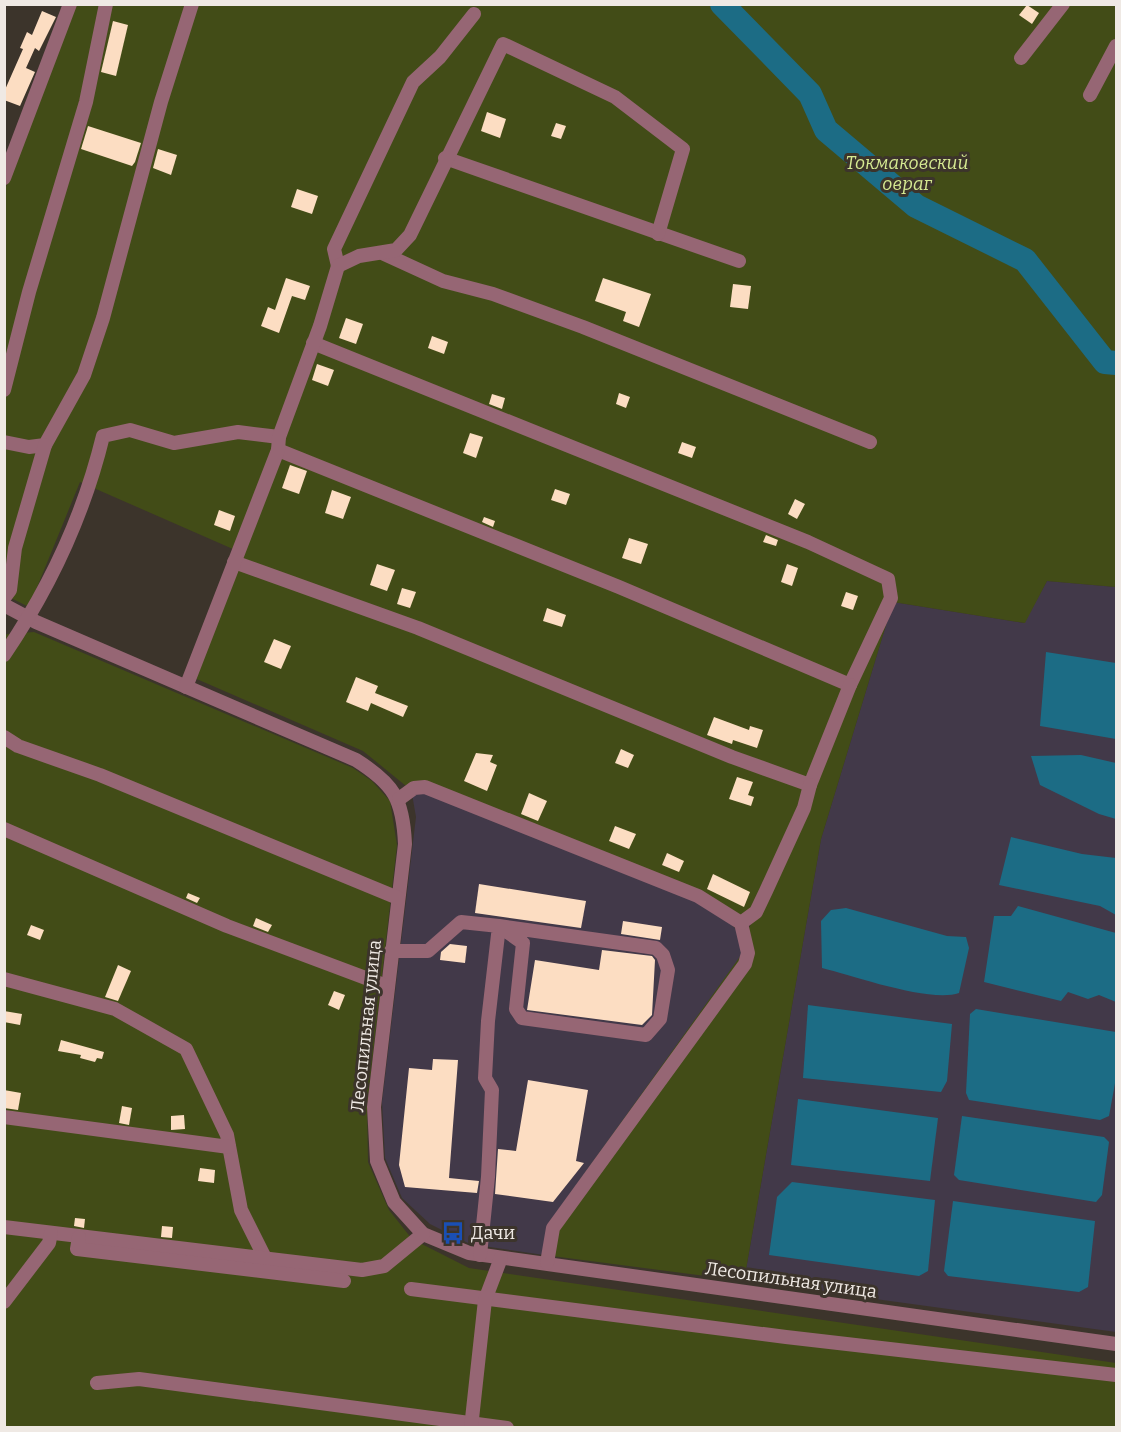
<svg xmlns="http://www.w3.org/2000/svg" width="1121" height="1432" viewBox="0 0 1121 1432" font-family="Bitter,serif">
  <rect width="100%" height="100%" fill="#3c342b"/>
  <!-- industrial -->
  <g fill="#423949">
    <path d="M1047,581L1116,587V1332L744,1281L821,839L893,602L1024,623Z"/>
    <path d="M421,790L697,900L728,921L750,944L549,1223L544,1255L470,1244L430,1224L402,1198L385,1158L382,1102L416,817L412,794Z"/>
  </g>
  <!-- green -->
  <g fill="#424c17">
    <path d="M74,5H1116V587L1047,581L1025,623L893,602L821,839L744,1281L544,1255L549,1223L749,944L748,930L753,920L429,782L406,786L363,751L192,677L242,553L80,482L29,607L5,595L4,192Z"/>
    <path d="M34,632L353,768L372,781L390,801L397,845L367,1105L368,1162L389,1210L412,1239L469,1268L1116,1363V1427H5L4,637L7,634Z"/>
  </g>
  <!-- water -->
  <g fill="#1c6c85">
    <path d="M1046,652L1116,663V739L1040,726Z"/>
    <path d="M1081,755L1116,763V819L1099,814L1040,785L1031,756Z"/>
    <path d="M1011,837L1082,854L1116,858V915L1100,906L999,885Z"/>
    <path d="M1018,906L1116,933V1002L1099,995L1088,999L1068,992L1061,1001L984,982L994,916H1011Z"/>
    <path d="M846,908L947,936L966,937L969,948L959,993C930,1003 854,976 822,968L821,921L831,910Z"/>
    <path d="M808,1005L952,1024L947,1081L941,1092L803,1078Z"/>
    <path d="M976,1009L1116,1032V1078L1109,1116L1100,1120L969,1100L966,1093L970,1014Z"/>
    <path d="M798,1099L938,1118L930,1181L791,1165Z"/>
    <path d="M962,1116L1104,1137L1109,1142L1102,1195L1096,1202L959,1180L954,1175Z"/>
    <path d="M792,1182L935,1200L928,1271L919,1276L769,1255L777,1197Z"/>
    <path d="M953,1201L1095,1221L1088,1287L1079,1292L948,1276L944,1271Z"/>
  </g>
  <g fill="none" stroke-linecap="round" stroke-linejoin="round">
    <!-- river -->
    <path stroke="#1c6c85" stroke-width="24" d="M722,4L810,94L826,130L916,206L1025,260L1105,362L1116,363"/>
  </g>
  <!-- building -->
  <g fill="#fcddc2">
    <path d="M1027,5L1039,13L1032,24L1019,15Z"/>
    <path d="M42,11L56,17L39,51L35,48L26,68L35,72L20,106L4,100V92L23,49L20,48L27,32L32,35Z"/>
    <path d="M113,21L128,25L116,76L101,72Z"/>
    <path d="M487,112L506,119L500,138L481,131Z"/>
    <path d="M556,123L566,126L561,139L551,136Z"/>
    <path d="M88,126L141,143L135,162L132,166L81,149Z"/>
    <path d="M158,149L177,155L171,175L153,168Z"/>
    <path d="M297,189L318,196L312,214L291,207Z"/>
    <path d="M286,278L310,286L305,300L292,296L279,333L261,326L268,307L275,310Z"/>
    <path d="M603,278L651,294L639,327L623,321L626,312L595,301Z"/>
    <path d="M733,284L751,286L748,309L730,307Z"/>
    <path d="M346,318L363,324L356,344L339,338Z"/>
    <path d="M432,336L448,342L444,354L428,348Z"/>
    <path d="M317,364L334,370L328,386L312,380Z"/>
    <path d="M619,393L630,397L626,408L616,404Z"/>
    <path d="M492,394L505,398L502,409L489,404Z"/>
    <path d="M470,433L483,437L476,458L463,453Z"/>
    <path d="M682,442L696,447L692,458L678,453Z"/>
    <path d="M290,465L307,471L299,494L282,488Z"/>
    <path d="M555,489L570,494L566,505L551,500Z"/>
    <path d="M332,490L351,497L343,519L325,513Z"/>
    <path d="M795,499L805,504L797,519L788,514Z"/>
    <path d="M219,510L235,516L230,531L214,525Z"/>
    <path d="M484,517L495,521L493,527L482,522Z"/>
    <path d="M766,535L778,540L776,546L763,542Z"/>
    <path d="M629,538L648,544L641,564L622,558Z"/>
    <path d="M377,564L395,570L387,591L370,585Z"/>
    <path d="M787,564L798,568L792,586L781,582Z"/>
    <path d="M402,588L416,592L410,608L397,604Z"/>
    <path d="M846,592L858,596L853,610L841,606Z"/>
    <path d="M547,608L566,615L562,627L543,621Z"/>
    <path d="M274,639L291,646L281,669L264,662Z"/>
    <path d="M356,677L378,686L375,693L408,706L403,717L371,703L368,711L346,702Z"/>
    <path d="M714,717L749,730L750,726L763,730L757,748L733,740L732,744L707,735Z"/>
    <path d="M621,749L634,755L628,768L615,763Z"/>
    <path d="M476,753L493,755L490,762L497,765L487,791L464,781Z"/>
    <path d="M737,777L753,782L748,795L754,797L751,806L729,799Z"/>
    <path d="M529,793L547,801L538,821L521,814Z"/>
    <path d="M615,826L636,834L629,849L609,841Z"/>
    <path d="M667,853L684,861L679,872L662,865Z"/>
    <path d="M713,874L750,892L744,907L707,889Z"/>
    <path d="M479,884L586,901L581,928L475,913Z"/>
    <path d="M188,893L200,898L197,903L186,898Z"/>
    <path d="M256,918L272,925L268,932L253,926Z"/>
    <path d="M623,921L662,927L660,940L621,934Z"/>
    <path d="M31,925L44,930L40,940L27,935Z"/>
    <path d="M450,944L467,946L465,963L440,960L441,952Z"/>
    <path d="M602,950L652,956L655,960L652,1015L642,1025L527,1010L535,960L599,970Z"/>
    <path d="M118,965L131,971L118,1001L105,997Z"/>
    <path d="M334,991L345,995L339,1010L328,1005Z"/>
    <path d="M4,1011L22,1014L20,1025L4,1022Z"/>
    <path d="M61,1040L104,1052L102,1059L97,1058L95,1062L80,1058L81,1055L58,1051Z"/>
    <path d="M433,1059L458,1060L449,1178L479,1181L477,1193L405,1187L399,1165L409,1068L432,1070Z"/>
    <path d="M528,1080L588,1090L576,1161L584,1163L553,1202L495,1194L498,1149L516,1151Z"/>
    <path d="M4,1090L21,1093L18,1110L4,1108Z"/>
    <path d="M122,1106L132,1108L129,1125L119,1123Z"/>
    <path d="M184,1115L185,1129L171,1130V1116Z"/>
    <path d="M200,1168L215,1170L214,1183L198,1181Z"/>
    <path d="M75,1218L85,1219L84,1228L74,1226Z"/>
    <path d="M162,1226L173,1227L172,1238L161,1237Z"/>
  </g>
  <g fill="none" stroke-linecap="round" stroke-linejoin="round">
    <!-- minor -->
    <g stroke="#966674" stroke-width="14">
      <path d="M1021,58L1063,4"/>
      <path d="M1090,95L1116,46"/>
      <path d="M445,158L739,261"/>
      <path d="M4,178L70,4"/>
      <path d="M384,254L443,281L493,294L583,327L870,442"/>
      <path d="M338,266L334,249L413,82L440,57L474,14"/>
      <path d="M4,390L29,292L86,102L106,4"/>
      <path d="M4,442L29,447L45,445L84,375L103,318L161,102L192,4"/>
      <path d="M278,450L619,587L850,685L891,598L888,579L808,542L313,343"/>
      <path d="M234,562L418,628L732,757L810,785L850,685"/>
      <path d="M4,598L10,590L15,548L45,445"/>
      <path d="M4,605L36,622L356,760C394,784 403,799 405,844L374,1107L377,1161L394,1202L423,1234L469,1253L1116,1344"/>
      <path d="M4,655C49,589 84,514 103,436L130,430L174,443L238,432L279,437"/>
      <path d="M186,687L278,450L279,437L320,326L338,266L359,256L396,250L410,235L503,44L615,97L683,149L658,234"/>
      <path d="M4,737L18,746L100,775L398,898"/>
      <path d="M399,799L414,788L425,787L698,896L741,923L748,953L745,964L553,1228L547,1263"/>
      <path d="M4,829L227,926L387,986"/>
      <path d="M741,923L756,912L766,891L804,808L810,785"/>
      <path d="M391,951H428L461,922L499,926L523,943L516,1009L522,1018L646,1035L660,1019L668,970L663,955L656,948L499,926L488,1021L485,1078L492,1090L488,1177L480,1255"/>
      <path d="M4,979L115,1009L186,1049L227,1135L241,1210L266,1260"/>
      <path d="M4,1117L229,1147"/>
      <path d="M4,1227L362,1270L384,1266L423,1234"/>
      <path d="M79,1237L77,1249L344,1281"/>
      <path d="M411,1289L786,1337L1116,1375"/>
      <path d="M4,1302L49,1243L51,1233"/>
      <path d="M97,1383L139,1379L507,1428"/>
      <path d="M471,1428L485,1300L501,1258"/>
    </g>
  </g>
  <!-- icons -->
  <defs>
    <g id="bus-bare" transform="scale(1.8)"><path d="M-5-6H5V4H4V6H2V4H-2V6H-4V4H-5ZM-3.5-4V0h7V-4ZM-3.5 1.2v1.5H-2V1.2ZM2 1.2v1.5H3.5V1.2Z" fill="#1a4fb4" stroke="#3c342b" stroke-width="2.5" paint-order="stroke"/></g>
  </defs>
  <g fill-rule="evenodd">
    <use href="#bus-bare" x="453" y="1233"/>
  </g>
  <g text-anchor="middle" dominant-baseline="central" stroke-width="6" stroke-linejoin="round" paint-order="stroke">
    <!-- park labels -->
    <g font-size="18" font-style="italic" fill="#d6ea92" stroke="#3c342b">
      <text x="907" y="163">Токмаковский<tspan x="907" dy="21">овраг</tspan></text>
    </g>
    <!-- street labels -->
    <g font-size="18" fill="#efe9e4" stroke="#3c342b">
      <text transform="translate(366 1026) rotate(-84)">Лесопильная улица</text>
      <text transform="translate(791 1280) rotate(8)">Лесопильная улица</text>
    </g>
    <!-- poi labels -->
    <g font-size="18" fill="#efe9e4" stroke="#3c342b" text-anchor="start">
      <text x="471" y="1233">Дачи</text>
    </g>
  </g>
  <!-- border -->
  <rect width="1121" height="1432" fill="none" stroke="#efe9e4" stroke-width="12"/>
</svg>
